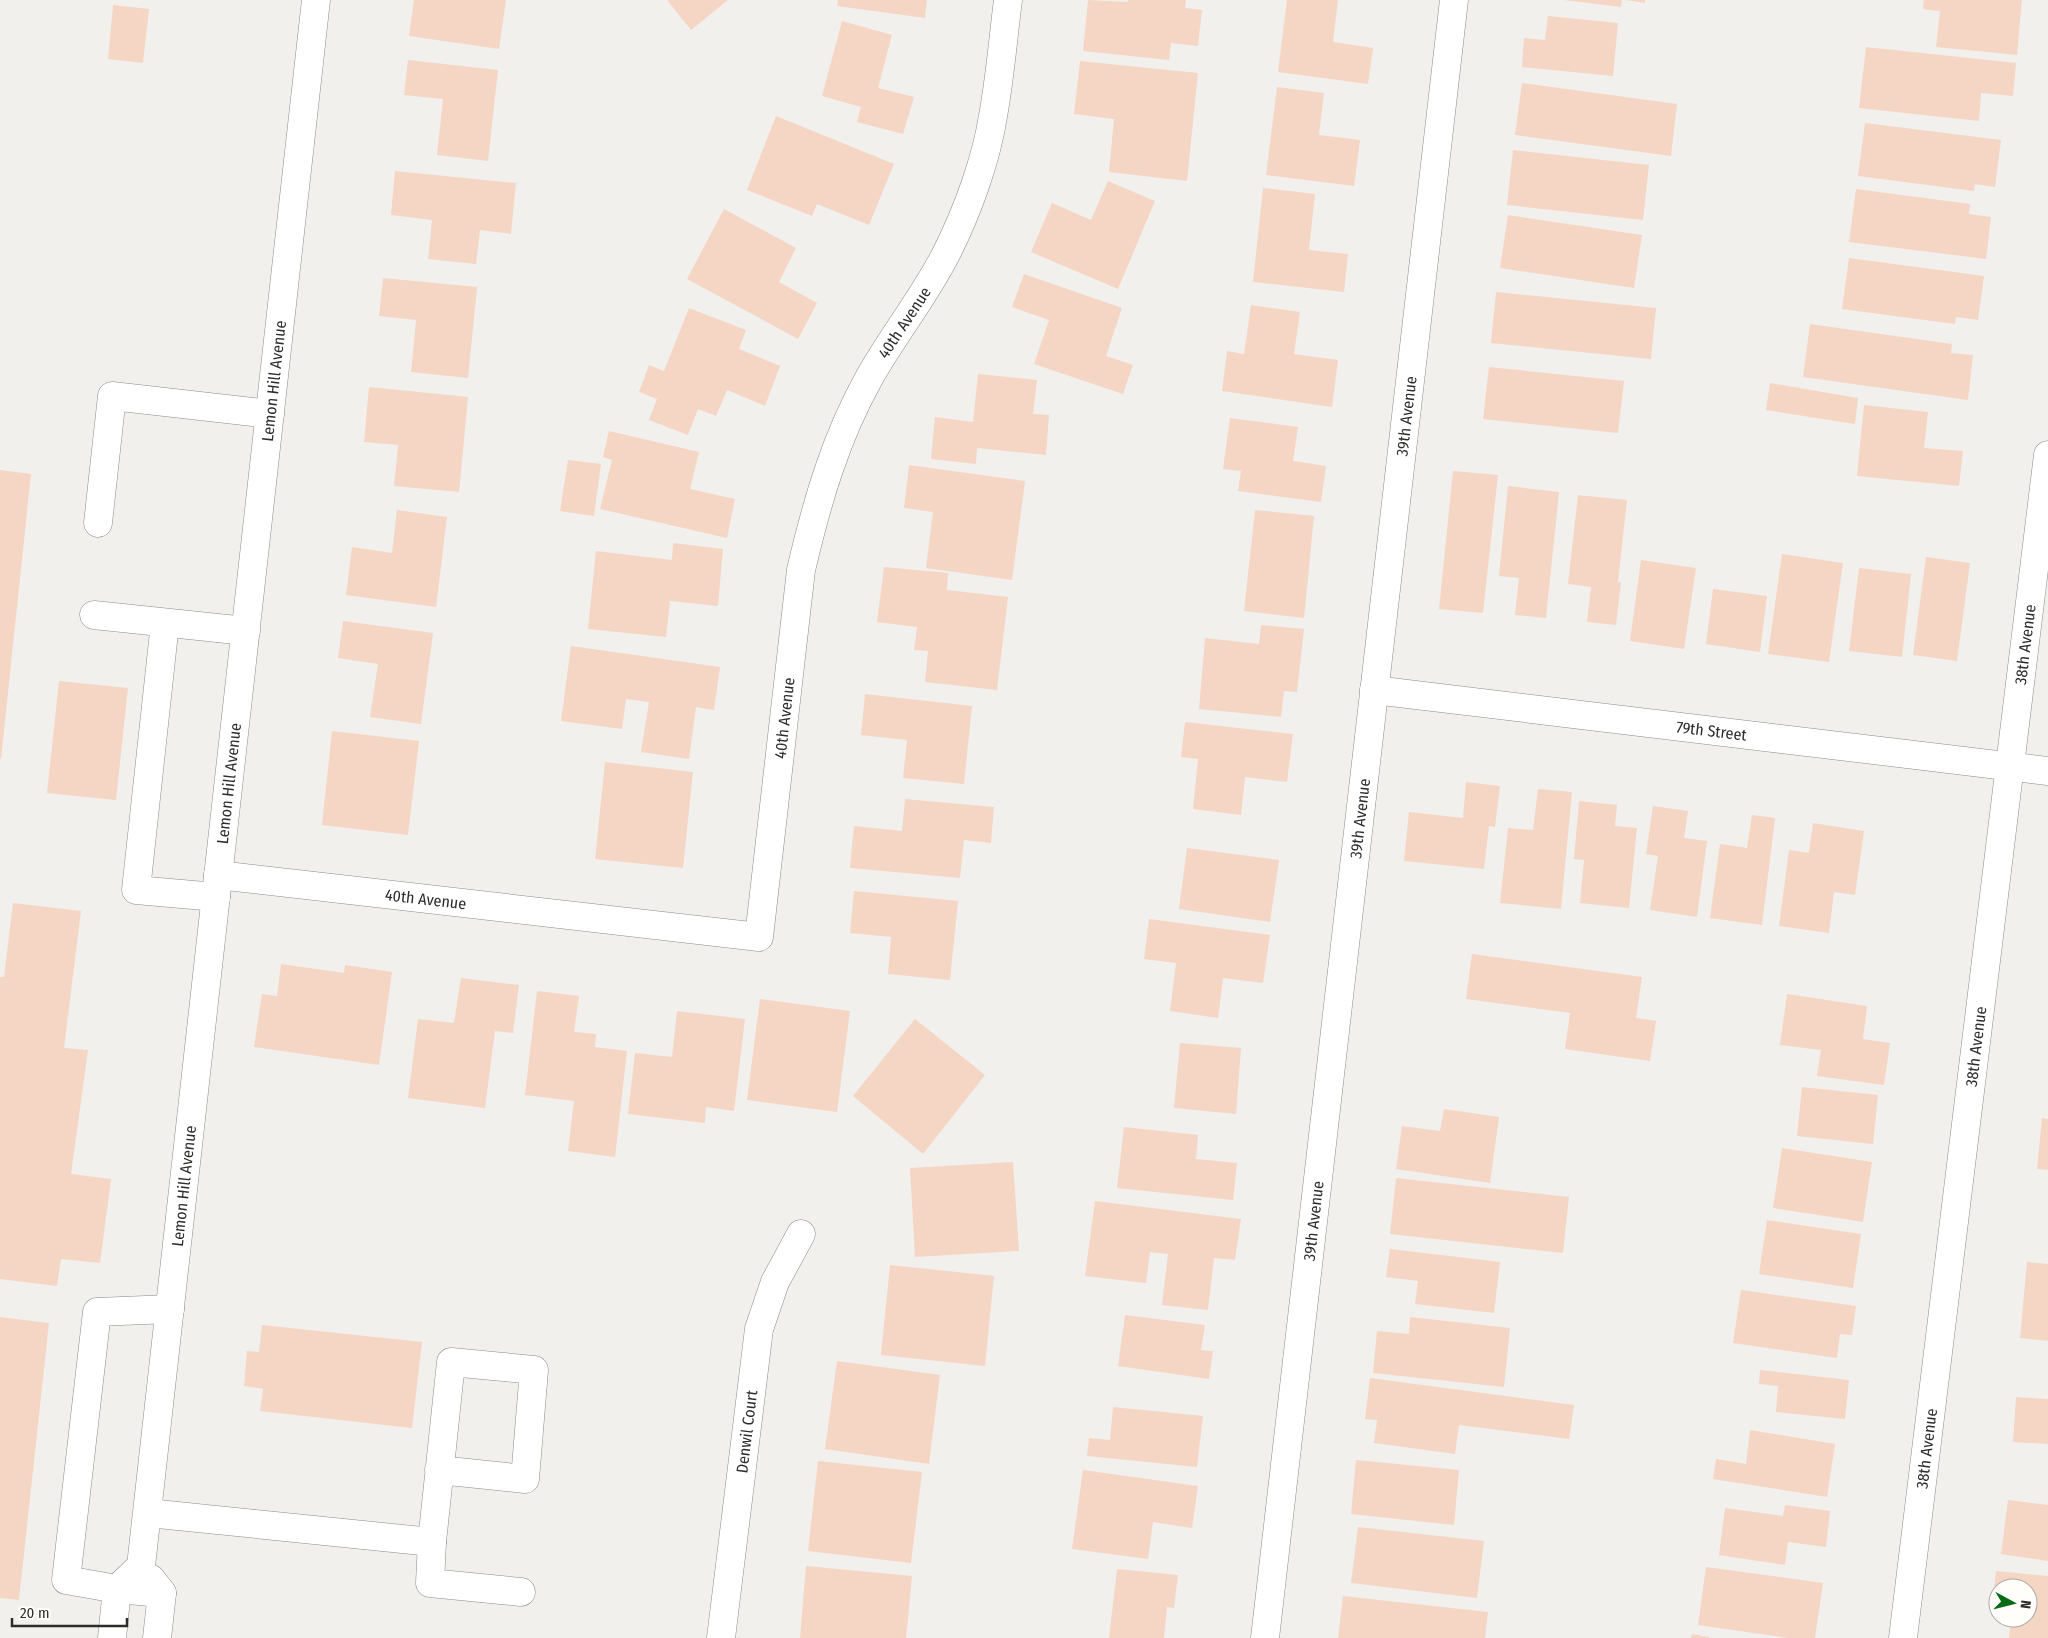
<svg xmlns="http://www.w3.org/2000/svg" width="2048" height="1638" viewBox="0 0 2048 1638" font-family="'Fira Sans Condensed',sans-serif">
  <rect width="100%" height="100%" fill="#f2f0ed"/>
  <!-- building -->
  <g fill="#f5d5c4">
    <path d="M414,0H506L499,49L409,36Z"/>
    <path d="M667,0H728L691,30Z"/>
    <path d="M838,0H927L925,18L837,6Z"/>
    <path d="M1088,0L1128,2V0H1186L1185,8L1202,10L1198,46L1171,43L1169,60L1083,51Z"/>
    <path d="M1287,0H1338L1333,42L1373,48L1368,84L1278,72Z"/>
    <path d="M1564,0H1622L1621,7Z"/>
    <path d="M1626,0H1645V3Z"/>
    <path d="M1924,0H2022L2017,55L1936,47L1940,11L1923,9Z"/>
    <path d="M113,5L149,9L143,63L108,59Z"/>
    <path d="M1548,16L1618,23L1613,76L1522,67L1524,38L1545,40Z"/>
    <path d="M842,21L892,35L878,88L914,97L903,134L857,122L861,107L822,96Z"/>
    <path d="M1866,47L2016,63L2013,96L1981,93L1979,121L1859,108Z"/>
    <path d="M408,60L498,70L488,161L437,155L443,99L404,95Z"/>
    <path d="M1080,61L1198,73L1187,181L1109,172L1114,119L1074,114Z"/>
    <path d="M1522,83L1677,104L1671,156L1515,135Z"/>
    <path d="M1277,87L1324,93L1319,135L1360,140L1354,186L1266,175Z"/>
    <path d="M776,116L894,164L869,225L817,204L812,216L747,190Z"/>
    <path d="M1865,123L2001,140L1995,187L1975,184L1974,191L1858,176Z"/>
    <path d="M1513,150L1649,165L1643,220L1507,205Z"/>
    <path d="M395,171L516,183L511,234L480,230L476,264L428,259L432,220L391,215Z"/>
    <path d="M1108,181L1155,201L1118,289L1031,252L1052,203L1091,220Z"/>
    <path d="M1263,188L1315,194L1309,250L1348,254L1344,292L1253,282Z"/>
    <path d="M1856,189L1970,204L1969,214L1991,217L1986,259L1849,242Z"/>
    <path d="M724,209L796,248L779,282L817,303L798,339L687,279Z"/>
    <path d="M1508,215L1642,235L1634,288L1500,268Z"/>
    <path d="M1849,258L1984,276L1978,320L1956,317L1955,324L1842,309Z"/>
    <path d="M1024,274L1122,308L1106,356L1133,365L1123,394L1034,364L1049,320L1012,307Z"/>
    <path d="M383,278L477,287L468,378L411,372L416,320L379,316Z"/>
    <path d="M1496,292L1656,308L1651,359L1491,343Z"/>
    <path d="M1251,305L1300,312L1294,354L1338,360L1332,407L1222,391L1227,351L1244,354Z"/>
    <path d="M689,308L746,330L739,349L780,366L765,406L727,390L716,416L698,409L688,435L649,420L657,399L639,392L649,365L664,371Z"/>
    <path d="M1810,324L1952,344L1951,353L1973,355L1968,400L1803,377Z"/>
    <path d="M1489,367L1624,381L1618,433L1483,419Z"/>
    <path d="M978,374L1037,380L1033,414L1049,415L1046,455L977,448L976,464L931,459L935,417L973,422Z"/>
    <path d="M1770,383L1858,398L1855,424L1766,410Z"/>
    <path d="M369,387L468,397L459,492L394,486L398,445L364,442Z"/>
    <path d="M1864,405L1928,412L1924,448L1963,451L1959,486L1857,476Z"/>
    <path d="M1230,418L1298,427L1293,461L1326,466L1321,502L1238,491L1241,471L1223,469Z"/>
    <path d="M609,431L699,452L690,489L735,499L727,538L600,509L612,460L603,457Z"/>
    <path d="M568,460L601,464L594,516L560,511Z"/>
    <path d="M909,465L1025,481L1012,580L926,568L933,512L904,508Z"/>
    <path d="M0,470L31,474L1,759L0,758Z"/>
    <path d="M1453,471L1498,475L1483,613L1439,609Z"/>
    <path d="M1508,486L1559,492L1546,618L1515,615L1519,578L1499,576Z"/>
    <path d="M1578,495L1627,500L1618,582H1621L1616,625L1587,622L1591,587L1568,584Z"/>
    <path d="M397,510L447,517L436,607L346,595L352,547L392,553Z"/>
    <path d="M1255,510L1314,516L1304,618L1244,611Z"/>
    <path d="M673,543L723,549L718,606L670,601L666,637L588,629L596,551L672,560Z"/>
    <path d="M1782,554L1843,563L1829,662L1768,654Z"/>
    <path d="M1926,557L1970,563L1957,661L1913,655Z"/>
    <path d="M1641,560L1696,568L1684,649L1630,641Z"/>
    <path d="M884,567L948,573L947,590L1008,597L997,690L925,682L928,651L914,650L917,627L877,622Z"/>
    <path d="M1859,568L1911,574L1902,657L1849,651Z"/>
    <path d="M1713,589L1767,596L1760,652L1706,644Z"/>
    <path d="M343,621L433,633L421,724L370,717L378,664L338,658Z"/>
    <path d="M1261,625L1304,629L1297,692L1284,691L1281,717L1199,709L1205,638L1259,644Z"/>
    <path d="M571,646L720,667L714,710L696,707L689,759L641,752L649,702L626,699L622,729L561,721Z"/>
    <path d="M59,681L128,688L116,800L47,793Z"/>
    <path d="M865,694L972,706L964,784L903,778L907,740L861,735Z"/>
    <path d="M1185,722L1293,734L1287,782L1245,777L1241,815L1193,809L1198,759L1181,757Z"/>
    <path d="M332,731L419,741L408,835L322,825Z"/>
    <path d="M605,762L693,772L683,868L595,859Z"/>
    <path d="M1466,782L1500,786L1495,827L1489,826L1484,869L1404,861L1409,812L1463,818Z"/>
    <path d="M1538,789L1572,792L1561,909L1500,903L1508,828L1533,830Z"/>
    <path d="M905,799L994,807L991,843L964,840L960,878L850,868L854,826L902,831Z"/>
    <path d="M1579,801L1617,805L1615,826L1637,828L1629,908L1580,903L1584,860L1574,859Z"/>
    <path d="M1653,806L1688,811L1684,838L1707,841L1697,917L1650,910L1658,856L1646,854Z"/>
    <path d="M1752,815L1775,818L1762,925L1710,918L1720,844L1747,848Z"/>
    <path d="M1813,823L1864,831L1855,895L1834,892L1829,933L1779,926L1789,850L1809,853Z"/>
    <path d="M1187,848L1279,860L1270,922L1179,909Z"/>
    <path d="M854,891L958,901L950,980L888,974L891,937L850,933Z"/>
    <path d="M13,903L81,911L64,1048L88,1050L71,1174L111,1179L100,1263L61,1259L57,1286L0,1279V977H4Z"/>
    <path d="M1149,919L1270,935L1263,983L1223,978L1218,1018L1170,1011L1176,963L1144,959Z"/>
    <path d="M1472,954L1642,977L1636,1018L1656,1021L1650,1061L1565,1049L1570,1013L1466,999Z"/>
    <path d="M281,964L344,973L345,965L392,972L379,1065L254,1047L262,994L277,996Z"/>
    <path d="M461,978L519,985L513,1033L495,1031L485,1108L408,1098L418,1019L454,1023Z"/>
    <path d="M537,991L579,996L574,1032L596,1034L595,1047L627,1051L615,1157L568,1151L574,1101L525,1095Z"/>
    <path d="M1787,994L1867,1006L1863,1039L1890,1043L1884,1085L1817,1076L1821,1050L1780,1045Z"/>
    <path d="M760,999L850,1011L837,1112L747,1100Z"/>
    <path d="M677,1011L745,1019L734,1111L706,1107L705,1123L628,1114L635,1053L672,1057Z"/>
    <path d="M915,1019L985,1075L923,1154L853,1096Z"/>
    <path d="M1180,1043L1241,1048L1236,1114L1174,1108Z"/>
    <path d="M1802,1087L1878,1095L1873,1144L1797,1136Z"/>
    <path d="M1444,1109L1499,1117L1490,1183L1396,1169L1402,1126L1440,1131Z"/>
    <path d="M2042,1118L2048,1119V1170L2037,1169Z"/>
    <path d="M1124,1127L1198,1135L1196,1159L1237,1163L1233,1200L1117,1188Z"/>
    <path d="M1782,1148L1872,1162L1863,1222L1773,1208Z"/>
    <path d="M1013,1162L1019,1251L915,1257L910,1168Z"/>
    <path d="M1396,1178L1569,1197L1563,1253L1390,1234Z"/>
    <path d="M1095,1201L1241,1219L1235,1260L1214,1258L1208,1310L1162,1305L1168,1254L1150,1252L1146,1283L1085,1276Z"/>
    <path d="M1767,1220L1861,1234L1853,1288L1759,1274Z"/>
    <path d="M1390,1249L1500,1262L1494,1313L1415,1304L1418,1281L1386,1277Z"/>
    <path d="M2027,1262L2048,1264V1341L2020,1338Z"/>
    <path d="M890,1265L994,1276L985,1366L881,1355Z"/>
    <path d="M1741,1290L1856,1306L1852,1335L1840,1334L1837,1358L1733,1343Z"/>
    <path d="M1125,1315L1205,1325L1201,1350L1213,1351L1209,1379L1118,1366Z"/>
    <path d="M0,1317L49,1323L19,1600L0,1598Z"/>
    <path d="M1410,1317L1510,1328L1504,1387L1373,1373L1377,1331L1409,1334Z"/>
    <path d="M262,1325L422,1342L412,1428L260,1411L263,1389L244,1386L247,1351L259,1352Z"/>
    <path d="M837,1361L940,1375L929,1464L825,1449Z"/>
    <path d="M1760,1370L1849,1380L1845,1419L1776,1412L1778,1386L1759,1384Z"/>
    <path d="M1370,1378L1574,1405L1569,1439L1459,1425L1455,1454L1374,1443L1377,1420L1365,1419Z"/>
    <path d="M2016,1397L2048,1399V1444L2013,1442Z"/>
    <path d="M1113,1407L1203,1416L1197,1467L1087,1456L1089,1438L1110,1440Z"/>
    <path d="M1750,1430L1835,1444L1827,1497L1713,1479L1716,1459L1746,1464Z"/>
    <path d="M1356,1460L1459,1470L1454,1525L1351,1514Z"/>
    <path d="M818,1461L922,1472L911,1563L808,1551Z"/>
    <path d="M1083,1470L1198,1486L1192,1528L1153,1522L1148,1559L1072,1549Z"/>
    <path d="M2008,1500L2048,1505V1561L2001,1554Z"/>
    <path d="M1785,1505L1830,1511L1826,1547L1788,1542L1785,1565L1719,1555L1725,1508L1783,1516Z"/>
    <path d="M1358,1527L1484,1541L1477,1598L1351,1583Z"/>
    <path d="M806,1566L912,1576L906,1638H800Z"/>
    <path d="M1706,1567L1823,1583L1815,1638H1788L1698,1625Z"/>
    <path d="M1117,1569L1178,1575L1174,1608L1167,1607L1164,1638H1109Z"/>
    <path d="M1996,1571L2048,1576V1638H2009L2011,1618H2028V1588H1998V1610L1992,1609Z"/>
    <path d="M1343,1596L1488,1612L1485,1638H1338Z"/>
    <path d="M1692,1634L1709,1637V1638H1691Z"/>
  </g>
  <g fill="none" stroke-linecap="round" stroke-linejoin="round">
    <!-- minor casing -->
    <g stroke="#8c8b87" stroke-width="29">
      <g id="minor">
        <path d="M98,523L112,396L270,414"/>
        <path d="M94,615L246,631"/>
        <path d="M165,623L136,890L216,897"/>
        <path id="s1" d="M1374,690L2048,771"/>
        <path id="s2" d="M218,875L759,937L801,570C817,502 835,439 869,378C893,335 925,296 947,252C967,212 986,161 993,116C1000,78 1003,39 1008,0"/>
        <path d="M148,1513L432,1542L451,1362L534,1370L525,1479L439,1470"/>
        <path d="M432,1542L430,1583L521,1592"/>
        <path d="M151,1579L162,1593L157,1638"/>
        <path d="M162,1593L117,1589L66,1580L97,1312L170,1309"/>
        <path id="s3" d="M112,1638L117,1589L141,1566L316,0"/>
        <path id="s4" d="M721,1638L759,1329L775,1282L801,1234"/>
        <path id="s5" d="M1265,1638L1454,0"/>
        <path id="s6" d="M1903,1638L2048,455"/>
      </g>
    </g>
    <!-- minor -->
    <use href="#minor" stroke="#fff" stroke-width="28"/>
  </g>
  <g text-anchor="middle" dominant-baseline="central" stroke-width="5" stroke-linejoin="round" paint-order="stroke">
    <!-- street labels -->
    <g font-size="16" fill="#2c2c2a" stroke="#fffefa">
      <text stroke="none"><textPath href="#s2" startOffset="1184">40th Avenue</textPath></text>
      <text stroke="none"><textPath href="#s3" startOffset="1275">Lemon Hill Avenue</textPath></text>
      <text stroke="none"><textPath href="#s5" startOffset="1230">39th Avenue</textPath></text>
      <text stroke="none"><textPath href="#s6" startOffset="1001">38th Avenue</textPath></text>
      <text stroke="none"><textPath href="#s2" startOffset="765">40th Avenue</textPath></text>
      <text stroke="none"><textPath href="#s1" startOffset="340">79th Street</textPath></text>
      <text stroke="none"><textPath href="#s3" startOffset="870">Lemon Hill Avenue</textPath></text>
      <text stroke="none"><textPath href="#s5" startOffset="825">39th Avenue</textPath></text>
      <text stroke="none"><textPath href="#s2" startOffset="209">40th Avenue</textPath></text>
      <text stroke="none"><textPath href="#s6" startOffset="596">38th Avenue</textPath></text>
      <text stroke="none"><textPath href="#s3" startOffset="465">Lemon Hill Avenue</textPath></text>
      <text stroke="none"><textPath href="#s5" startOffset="420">39th Avenue</textPath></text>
      <text stroke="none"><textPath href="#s4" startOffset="208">Denwil Court</textPath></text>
      <text stroke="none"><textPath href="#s6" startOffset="191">38th Avenue</textPath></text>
    </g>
  </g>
  <!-- north arrow -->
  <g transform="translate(2013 1603) rotate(97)"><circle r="24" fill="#fffefa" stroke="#abaaa7"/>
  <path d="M0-4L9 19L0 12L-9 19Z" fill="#096b18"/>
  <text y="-8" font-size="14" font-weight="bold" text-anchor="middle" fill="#2c2c2a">N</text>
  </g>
  <!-- scale -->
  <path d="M12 1618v8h115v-8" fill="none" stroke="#2c2c2a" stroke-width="2.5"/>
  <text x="20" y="1618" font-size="15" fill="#2c2c2a" stroke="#fffefa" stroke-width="4" paint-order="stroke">20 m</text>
</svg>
